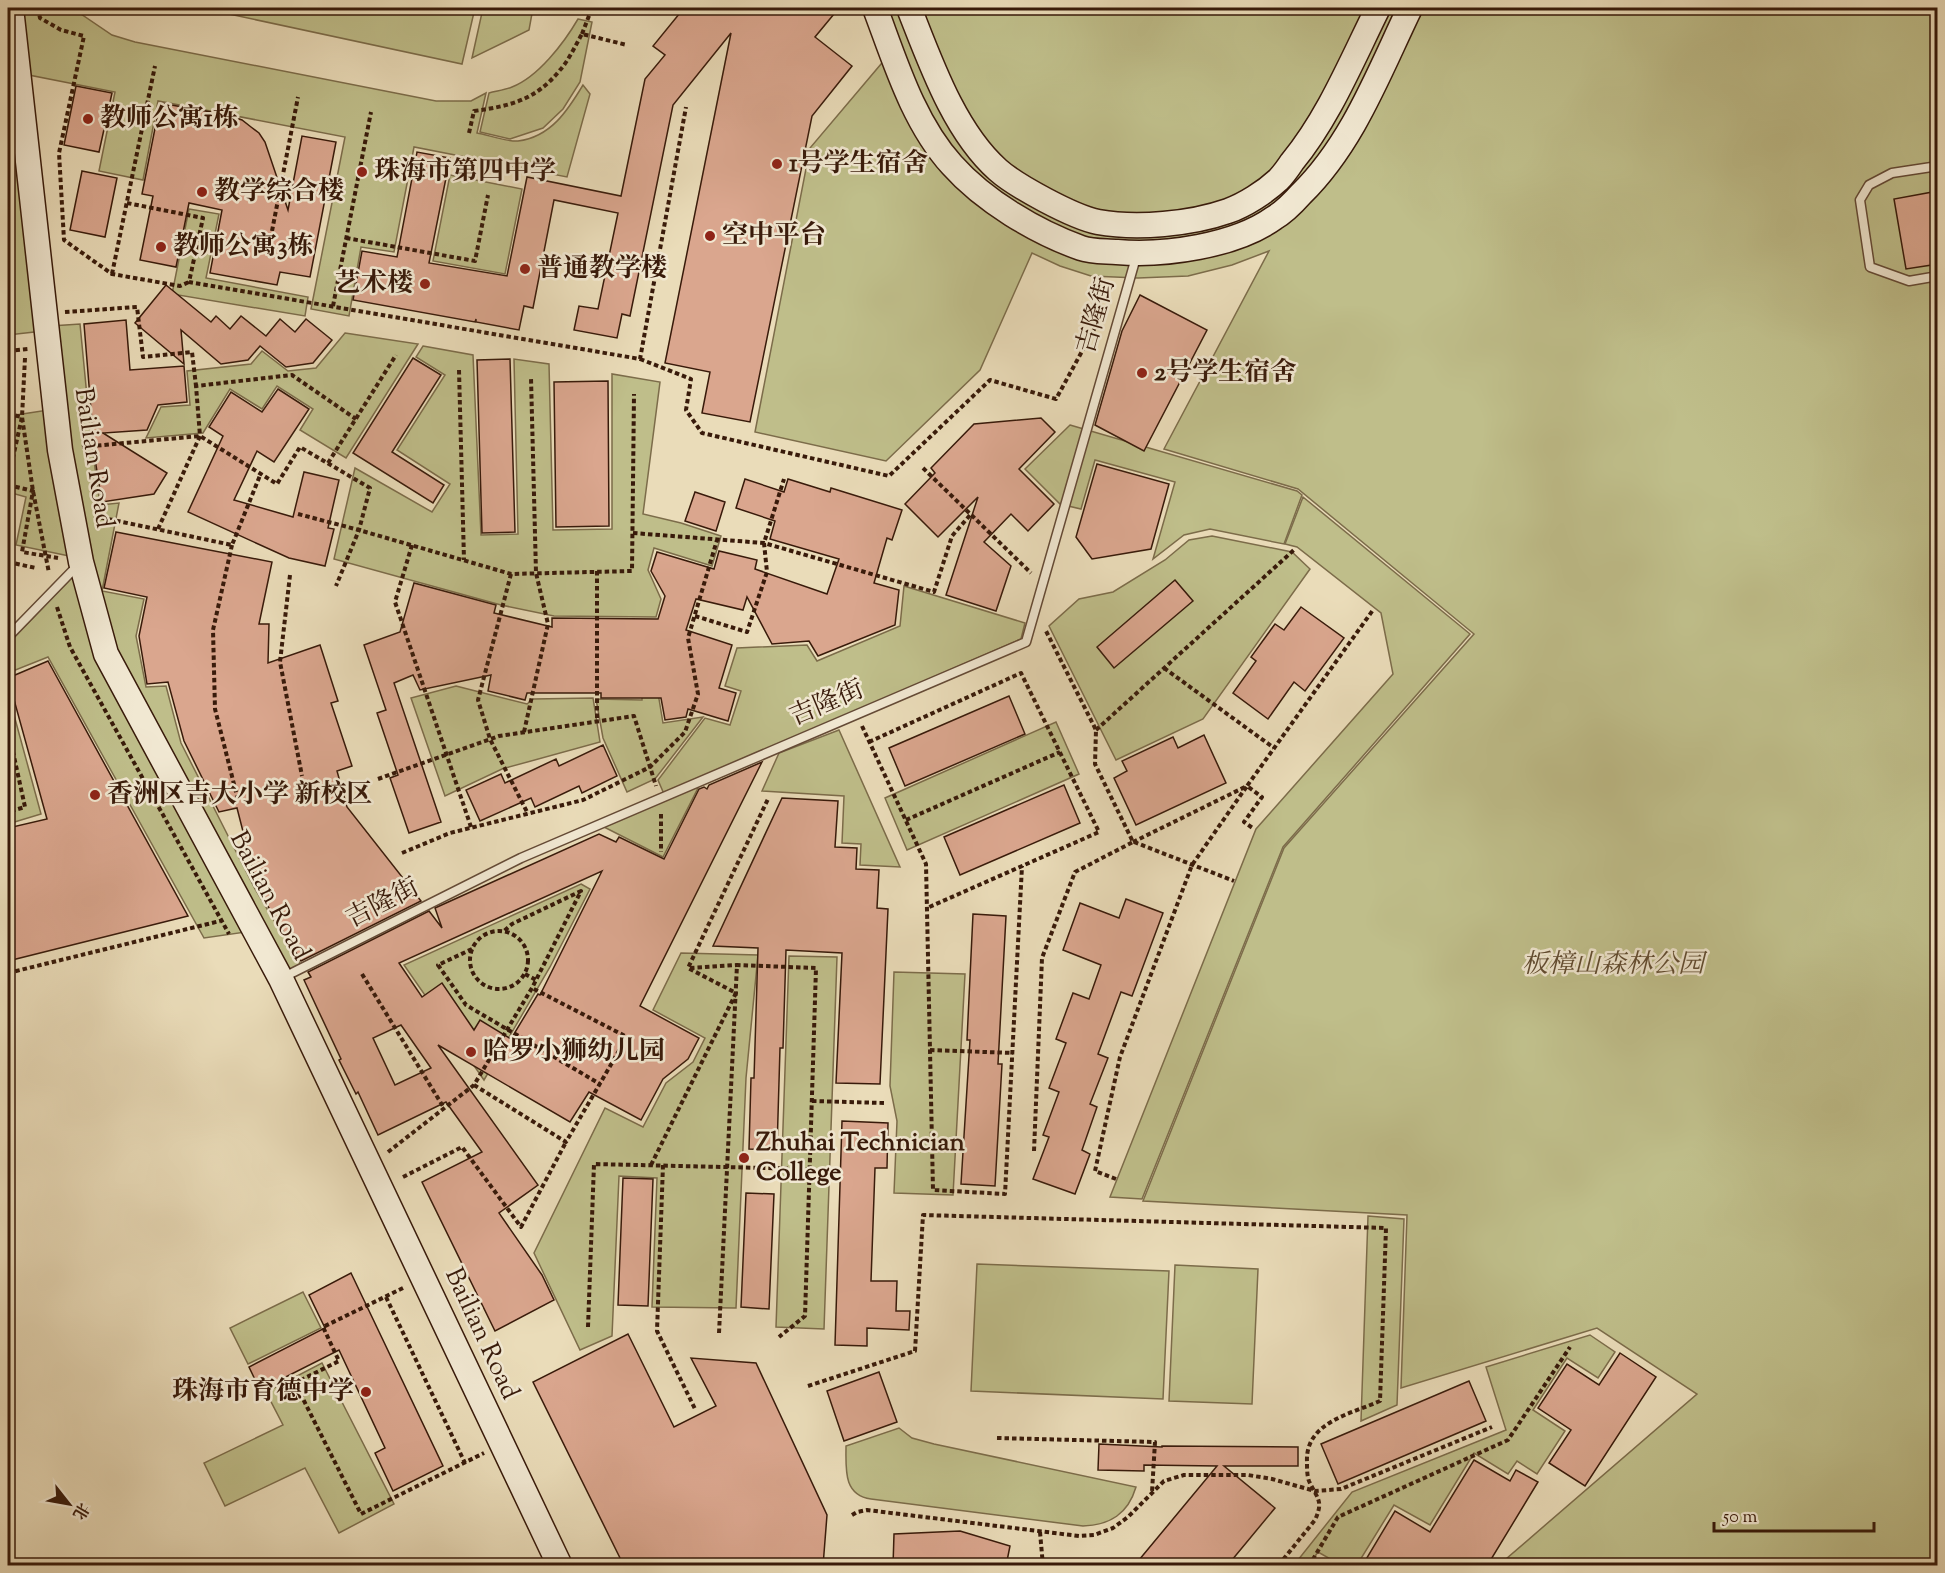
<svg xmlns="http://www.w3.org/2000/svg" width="1945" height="1573" viewBox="0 0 1945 1573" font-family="'Sorts Mill Goudy','Noto Serif SC',serif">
  <rect width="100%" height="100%" fill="#eadcb9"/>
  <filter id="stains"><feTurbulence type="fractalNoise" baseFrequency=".00333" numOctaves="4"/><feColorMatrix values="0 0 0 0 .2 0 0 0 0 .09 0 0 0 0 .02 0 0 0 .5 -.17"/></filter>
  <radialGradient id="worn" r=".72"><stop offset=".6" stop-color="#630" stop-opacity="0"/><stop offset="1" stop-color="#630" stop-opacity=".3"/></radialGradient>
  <!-- green -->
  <g fill="#bfbe8a" stroke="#7c6c4a" stroke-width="1.5">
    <path d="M18,8H72L112,35L135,42L436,101H471L486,93L477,133C488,135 508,142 518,141C551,137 568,110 583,85L590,94L567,177L414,147L394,252L361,247L349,316L311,309L345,137L158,101L143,180L99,171L115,92L29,75Z"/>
    <path d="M201,8H475L462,64Z"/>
    <path d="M483,8H533L529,30L472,58Z"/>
    <path d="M875,8H1937V1565H1499L1697,1394L1597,1328L1401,1388L1407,1215L1143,1201L1284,848L1474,634L1298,489L1164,449L1269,251L1232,265L1188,276L1138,278L1091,276L1060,266L1032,253L980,370L886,461L755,432L810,148L892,51Z"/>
    <path d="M578,19L592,22L580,82L563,109L543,128L510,139L480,132L489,93C496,91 505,90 512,87C538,77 564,43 578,19Z"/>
    <path d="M8,31L43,331L8,335Z"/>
    <path d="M450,175L522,189L505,274L433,261Z"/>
    <path d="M189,209L219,214L206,278L308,297L305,316L172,294Z"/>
    <path d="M80,324L91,438L100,505L119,503L102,591L144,599L136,636L146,687L166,686L181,743L255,889L301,965L281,975L109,652L84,562L51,326Z"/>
    <path d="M345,333L418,344L346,458L300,430L313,409L277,386L262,409L230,389L203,433L146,438L161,407L190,405L187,371L251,364L262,351L288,371L316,368Z"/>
    <path d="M423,346L473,355L481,535L518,534L514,359L549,364L553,530L612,529V374L660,382L643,514L681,523L721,536L712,566L654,548L648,570L661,599L656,617L554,616L501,605L334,559L355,468L432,512L450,484L397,450L445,375L416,357Z"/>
    <path d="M48,410L74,557L16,545L26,497L8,492V453L16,415Z"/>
    <path d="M1070,425L1297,491L1302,495L1284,544L1210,529L1184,535L1153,559L1175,482L1095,460L1081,509L1060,504L1025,469Z"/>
    <path d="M1303,497L1470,634L1283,847L1142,1199L1110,1197L1256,829L1393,674L1381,613L1297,547L1285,544Z"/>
    <path d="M1212,536L1292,552L1310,569L1203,719L1116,760L1049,626L1079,599L1113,592L1165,560L1189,540Z"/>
    <path d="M77,572L246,932L204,938L48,657L8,673V644Z"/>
    <path d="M904,586L1025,623L1021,639L664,794L658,780L705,718L730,725L741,691L725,686L737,648L807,645L817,661L900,626Z"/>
    <path d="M643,663H653L663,723L703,717L655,779L627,792L603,738L596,699L642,700Z"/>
    <path d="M456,686L527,704L533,699L593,698L600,742L502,769L445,796L411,698Z"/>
    <path d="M8,693L41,814L8,824Z"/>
    <path d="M1056,722L1079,774L907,850L885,798Z"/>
    <path d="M839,730L900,867L860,865L861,844L842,843L844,796L762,791L779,753Z"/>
    <path d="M699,786L663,857L604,827Z"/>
    <path d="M581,884L590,889L550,967L484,1080L404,965Z"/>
    <path d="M681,953L758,955L746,1078L736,1308L652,1307L657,1178L619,1176L612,1336L580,1350L534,1253L605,1108L643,1127L666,1083L693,1062L705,1038L653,1010Z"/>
    <path d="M789,956L837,957L824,1329L776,1327Z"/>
    <path d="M894,972L965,974L953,1195L894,1193L897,1121L890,1086Z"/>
    <path d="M1368,1216L1404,1219L1397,1405L1361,1421Z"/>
    <path d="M977,1264L1169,1271L1163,1399L971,1391Z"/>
    <path d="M1175,1265L1258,1269L1252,1404L1169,1401Z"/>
    <path d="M303,1292L321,1328L248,1364L230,1328Z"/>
    <path d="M1590,1335L1615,1352L1598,1378L1567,1358L1533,1410L1565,1431L1537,1474L1517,1461L1508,1474L1474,1453L1430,1525L1394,1505L1357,1565H1341L1318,1552L1309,1565H1294L1352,1492L1506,1430L1486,1367Z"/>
    <path d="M322,1363L394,1504L339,1533L305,1468L225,1506L204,1463L283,1425L266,1392Z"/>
    <path d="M899,1428L912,1438L934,1444L1136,1487C1128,1514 1110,1525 1083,1526L871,1499C843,1495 846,1469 846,1446Z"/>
  </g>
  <!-- building -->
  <g fill="#daa68e" stroke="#381a0a" stroke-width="1.5" fill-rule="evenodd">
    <path d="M684,8H839L815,37L852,66L812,116L750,422L702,413L710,372L665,363L731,33L673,105L630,316L622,314L617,338L574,330L579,306L598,309L618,213L554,200L533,308L524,306L519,330L476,322V319L475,322L353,300L362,251L397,257L417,152L450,158L429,263L507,276L527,177L621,196L645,79L665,55L653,46Z"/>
    <path d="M76,86L112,93L99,152L64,145Z"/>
    <path d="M160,103L228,115L242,120L251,127L259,133L265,142L288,210L302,136L336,142L310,277L280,272L277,285L210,273L222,210L189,203L176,267L140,260L153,196L142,194Z"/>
    <path d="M82,171L117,178L105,237L70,230Z"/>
    <path d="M1938,191V264L1906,269L1894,199Z"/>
    <path d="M166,285L211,322L216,316L230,329L241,316L266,336L280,319L295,332L306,319L332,340L313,363L286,367L260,346L248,360L221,364L181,330L184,364L135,323Z"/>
    <path d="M1140,295L1207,330L1144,451L1095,425L1122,331Z"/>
    <path d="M126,320L130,370L184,366L187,402L158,405L147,430L103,433L167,473L154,494L102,502L95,459L84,324Z"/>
    <path d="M413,358L441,375L392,452L444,485L433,503L353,453Z"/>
    <path d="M510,359L515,532L482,533L477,360Z"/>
    <path d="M608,381L609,526L556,527L554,382Z"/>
    <path d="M278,389L309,409L274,462L257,451L234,500L293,517L304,472L339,480L328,528L334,529L325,566L289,558L188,512L223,436L209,427L231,392L262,412Z"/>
    <path d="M1041,418L1055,432L1019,469L1054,504L1028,531L1011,514L984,542L1011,566L996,611L946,595L978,497L938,537L905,504L935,473L931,468L974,424Z"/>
    <path d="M1097,464L1169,484L1151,549L1092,559L1076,537Z"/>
    <path d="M745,479L784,492L788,479L830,492L831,488L902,510L892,540L887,538L874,583L899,590L895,625L818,656L809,641L772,644L747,597L743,610L696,599L686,630L732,645L719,688L736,693L728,721L688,709L686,717L665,720L661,698H601V693H527L525,700L488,691L491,675L420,690L413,675L394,683L441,822L409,833L390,778L398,775L377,713L386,710L364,645L400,632L414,583L496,605L494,613L552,627V618L658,619L665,596L651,571L657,552L714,569L719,551L757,560L755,569L827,594L839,559L770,539L775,521L736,508Z"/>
    <path d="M695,492L725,502L716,531L685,521Z"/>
    <path d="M116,532L272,562L259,624H269L268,663L320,645L338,701L331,703L352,766L337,771L347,807L421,901L301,961L258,890L237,808L219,812L184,741L168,682L147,684L139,636L147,597L104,588Z"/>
    <path d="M1175,580L1193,601L1114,668L1097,647Z"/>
    <path d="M1301,607L1344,638L1305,691L1294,682L1268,719L1233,693L1256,661L1251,657L1275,624L1284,630Z"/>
    <path d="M48,661L188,916L8,961V828L47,819L8,678Z"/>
    <path d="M1009,696L1025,734L905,786L889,748Z"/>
    <path d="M1204,735L1226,783L1136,825L1114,778L1127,771L1122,761L1173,737L1178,748Z"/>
    <path d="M603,745L617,776L582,793L579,786L535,807L531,798L480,821L466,790L501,774L505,783L556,759L559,766Z"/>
    <path d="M762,762L640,1006L699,1038L688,1059L663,1079L641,1120L589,1092L570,1122L438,1045L538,1185L499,1213L542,1275L554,1300L495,1331L422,1182L482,1152L446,1102L378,1135L358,1092L356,1094L339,1060L341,1059L304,980L311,977L308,972L429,911L442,928L435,908L599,834L616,842L619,837L664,859L699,789L704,787L707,789L709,785ZM602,871L540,995L538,994L511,1039L480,1020L474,1030L442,983L422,997L399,963ZM401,1025L431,1068L395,1085L373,1038Z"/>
    <path d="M1064,785L1080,823L960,875L944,837Z"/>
    <path d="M782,798L838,801L835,847L857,848L856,869L879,870L877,908L888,909L880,1084L836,1083L842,953L786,950L783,1048H780L777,1150L749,1149L751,1078H754L758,948L713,946Z"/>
    <path d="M1126,899L1163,913L1132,996L1121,992L1098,1054L1108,1058L1090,1104L1097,1107L1082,1150L1090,1154L1075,1194L1033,1179L1049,1137L1043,1135L1059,1092L1049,1088L1066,1043L1056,1039L1073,993L1089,999L1101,965L1063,950L1080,903L1119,918Z"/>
    <path d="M973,914L1006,916L998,1064H1002L995,1186L961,1184L970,1040H967Z"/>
    <path d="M842,1121L888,1123L887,1168H875L871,1281H897L896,1311H910L909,1330L867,1328V1346L835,1345Z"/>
    <path d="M623,1178L653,1179L648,1306L618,1305Z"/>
    <path d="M746,1193L774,1194L769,1309L741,1307Z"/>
    <path d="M351,1273L443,1466L393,1491L375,1453L385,1448L339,1350L260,1390L249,1367L325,1328L309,1295Z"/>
    <path d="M628,1334L674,1427L716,1406L691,1358L756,1363L827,1515L823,1566H624L533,1382Z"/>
    <path d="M1620,1353L1656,1377L1585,1486L1549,1463L1571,1430L1538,1408L1567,1364L1599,1385Z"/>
    <path d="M879,1372L897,1422L844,1441L827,1391Z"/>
    <path d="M1469,1381L1486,1421L1338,1484L1321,1444Z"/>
    <path d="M1099,1444L1162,1447V1446L1298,1447V1466H1224L1275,1508L1227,1566H1134L1217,1466L1144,1465V1471L1098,1470Z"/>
    <path d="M1474,1460L1510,1481L1516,1470L1538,1482L1487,1566H1464L1453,1559L1450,1566H1362L1395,1511L1430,1532Z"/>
    <path d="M960,1531L1010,1546L1006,1566H893L894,1534Z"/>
  </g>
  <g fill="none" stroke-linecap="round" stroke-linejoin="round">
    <!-- service casing -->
    <g stroke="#644a36" stroke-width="11">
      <g id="service">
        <path d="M1938,166L1892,173L1869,185L1860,200L1870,267L1909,281L1938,276"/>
        <path d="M8,637L79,564"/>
        <path d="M282,978L521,858L1026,642L1137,254"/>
      </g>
    </g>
    <!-- secondary casing -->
    <g stroke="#381a0a" stroke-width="27">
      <g id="secondary">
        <path d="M11,8L60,450L81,562L106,654L281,979L560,1566"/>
        <path d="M875,8C895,61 913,122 952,165C984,201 1036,232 1081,248C1092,252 1106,251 1117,252C1164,256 1235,246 1274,218C1284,212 1293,203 1301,194C1353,143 1379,72 1410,8"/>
        <path d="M909,8C930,61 954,131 998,170C1016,186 1073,217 1098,222C1137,229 1191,224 1228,211C1245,205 1265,192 1278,180C1283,175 1288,168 1292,162C1329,117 1352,60 1378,8"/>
      </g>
    </g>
    <!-- path -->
    <g stroke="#381a0a" stroke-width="4" stroke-dasharray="4.5 3" stroke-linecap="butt">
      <path d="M38,8L40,18L61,30L84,36L59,153L64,240L112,274L180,286L189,282"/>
      <path d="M582,34L592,8"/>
      <path d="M469,133L474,111C510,106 536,100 560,70C569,60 575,46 582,34L627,45"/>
      <path d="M127,203L203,218L189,282L640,359L686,107"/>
      <path d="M272,231L298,97"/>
      <path d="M346,238L475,261L488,195"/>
      <path d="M112,274L155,66"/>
      <path d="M333,306L371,112"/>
      <path d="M65,312L137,307L143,357L192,352L196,386"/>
      <path d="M8,351L28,349"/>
      <path d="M25,358L22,417L33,491L49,573"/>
      <path d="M640,359L691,379L686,410L702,433L889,476L990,380L1056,399L1104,311"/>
      <path d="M459,370L464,560"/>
      <path d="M8,414L22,417L8,480"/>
      <path d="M82,447L200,436L277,484L300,447L370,488L359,530L336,586"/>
      <path d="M328,463L396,355"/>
      <path d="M923,468L1031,573"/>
      <path d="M8,485L33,491L22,552L58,558"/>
      <path d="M298,514L359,530L511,574L632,571L634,394"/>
      <path d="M94,516L232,545L261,473"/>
      <path d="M158,529L200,436L196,386L292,375L356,419"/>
      <path d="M633,533L764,543L934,592L952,536L971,514"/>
      <path d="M232,545L213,630L215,709L238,800"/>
      <path d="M412,545L395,602L471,827"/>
      <path d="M8,562L36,568"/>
      <path d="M597,571V721"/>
      <path d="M511,574L478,700L490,739L528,814"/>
      <path d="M290,575L280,662L302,776"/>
      <path d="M57,607L70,647L229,934"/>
      <path d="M695,616L747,632L767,572L764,543L784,479"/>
      <path d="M1164,668L1274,748"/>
      <path d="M862,726L926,864L933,1190L1005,1194L1022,866"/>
      <path d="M8,729L25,807L8,812"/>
      <path d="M1096,730L1295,549"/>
      <path d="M524,732L548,624L536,573L531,378"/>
      <path d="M869,742L1021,673L1099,832L927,908"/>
      <path d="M378,779L499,736L634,716L656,786"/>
      <path d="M661,814V852"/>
      <path d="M906,820L1060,752"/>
      <path d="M1133,842L1247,786L1373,610"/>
      <path d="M1134,842L1234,881"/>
      <path d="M402,853L450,833L583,800L650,767L685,732L698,694L688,638L717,540"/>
      <circle cx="499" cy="960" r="29"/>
      <path d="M472,949L438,965L466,1005L600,1084"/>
      <path d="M690,968L737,965"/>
      <path d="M8,973L220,921"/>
      <path d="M362,974L444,1108"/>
      <path d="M525,974L536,980"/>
      <path d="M930,1050L1013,1053"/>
      <path d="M474,1085L566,1142L627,1037L532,988"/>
      <path d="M812,1101L884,1103"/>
      <path d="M1034,1151L1042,958L1075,872L1133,842L1095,764L1096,730L1045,629"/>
      <path d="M388,1152L474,1085L532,988L581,891L512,924L504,931"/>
      <path d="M651,1165L736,993L688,968L768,799"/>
      <path d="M663,1165L657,1331L695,1409"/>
      <path d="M403,1177L462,1147L521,1227L566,1142"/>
      <path d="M1116,1179L1095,1171L1120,1057L1192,865L1247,786L1262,797L1244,822L1254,829"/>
      <path d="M403,1288L323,1327L339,1361L295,1383L361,1514L484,1453"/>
      <path d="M386,1297L465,1463"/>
      <path d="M588,1327L594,1164L809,1169"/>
      <path d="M719,1333L737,965L816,968L805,1316L779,1337"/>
      <path d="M808,1386L915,1351L923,1215L1386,1228L1380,1401C1351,1414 1305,1422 1307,1462C1307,1468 1307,1476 1309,1481C1317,1499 1324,1500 1315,1520L1278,1566"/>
      <path d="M997,1438L1155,1442L1152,1492"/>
      <path d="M852,1515L857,1512L867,1510L1079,1536L1094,1535L1113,1528L1128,1517L1164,1481L1184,1475H1248L1272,1479L1315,1491L1341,1489L1492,1427"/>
      <path d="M1040,1532L1043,1566"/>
      <path d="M1309,1566L1338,1517L1508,1440L1570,1347"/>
    </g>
    <!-- service -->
    <use href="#service" stroke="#f1e8d2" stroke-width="8"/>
    <!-- secondary -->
    <use href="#secondary" stroke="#f1e8d2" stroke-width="24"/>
  </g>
  <!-- markers -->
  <g fill="#8f2418" stroke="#f1e8d2" stroke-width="2">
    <circle cx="88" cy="119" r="6"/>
    <circle cx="777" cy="164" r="6"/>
    <circle cx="362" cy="172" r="6"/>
    <circle cx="202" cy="192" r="6"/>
    <circle cx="710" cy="236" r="6"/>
    <circle cx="161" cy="247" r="6"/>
    <circle cx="525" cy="269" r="6"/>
    <circle cx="425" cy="284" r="6"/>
    <circle cx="1142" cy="373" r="6"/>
    <circle cx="95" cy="795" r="6"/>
    <circle cx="471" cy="1052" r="6"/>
    <circle cx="744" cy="1158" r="6"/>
    <circle cx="366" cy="1392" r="6"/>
  </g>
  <g text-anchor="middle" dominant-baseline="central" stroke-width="5" stroke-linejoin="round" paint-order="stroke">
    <!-- poi labels -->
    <g font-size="26" font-weight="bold" fill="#381a0a" stroke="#f1e8d2" text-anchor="start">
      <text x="100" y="119">教师公寓1栋</text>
      <text x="789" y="164">1号学生宿舍</text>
      <text x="374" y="172">珠海市第四中学</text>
      <text x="214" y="192">教学综合楼</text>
      <text x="722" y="236">空中平台</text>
      <text x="173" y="247">教师公寓3栋</text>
      <text x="537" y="269">普通教学楼</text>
      <text x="413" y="284" text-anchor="end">艺术楼</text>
      <text x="1154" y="373">2号学生宿舍</text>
      <text x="107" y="795">香洲区吉大小学 新校区</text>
      <text x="483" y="1052">哈罗小狮幼儿园</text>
      <text x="756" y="1143">Zhuhai Technician<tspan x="756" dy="30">College</tspan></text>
      <text x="354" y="1392" text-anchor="end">珠海市育德中学</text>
    </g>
    <!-- street labels -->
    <g font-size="26" fill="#381a0a" stroke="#f1e8d2">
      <text transform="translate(1097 316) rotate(-74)">吉隆街</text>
      <text transform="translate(93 458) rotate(81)">Bailian Road</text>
      <text transform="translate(827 704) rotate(-23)">吉隆街</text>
      <text transform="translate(269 896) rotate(62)">Bailian Road</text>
      <text transform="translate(383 904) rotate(-27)">吉隆街</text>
      <text transform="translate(481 1334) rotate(65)">Bailian Road</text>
    </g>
    <!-- park labels -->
    <g font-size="26" font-style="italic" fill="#604b30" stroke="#f1e8d2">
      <text x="1613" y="965">板樟山森林公园</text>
    </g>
  </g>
  <!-- margin -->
  <rect width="1945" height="1573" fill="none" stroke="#eadcb9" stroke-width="30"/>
  <rect x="9" y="9" width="1927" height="1555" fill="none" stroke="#381a0a" stroke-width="3"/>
  <rect x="15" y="15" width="1915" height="1543" fill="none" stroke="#381a0a" stroke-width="1.5"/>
  <!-- north arrow -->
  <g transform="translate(69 1504) rotate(121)" stroke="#f1e8d2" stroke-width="4.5" paint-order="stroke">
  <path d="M0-4.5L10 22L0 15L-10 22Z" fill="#381a0a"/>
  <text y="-9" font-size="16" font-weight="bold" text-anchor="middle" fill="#381a0a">北</text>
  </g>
  <!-- scale -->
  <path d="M1714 1522v9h160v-9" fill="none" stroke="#381a0a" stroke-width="3"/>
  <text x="1723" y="1522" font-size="18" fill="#381a0a" stroke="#f1e8d2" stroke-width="4.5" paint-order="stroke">50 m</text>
  <rect width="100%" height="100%" filter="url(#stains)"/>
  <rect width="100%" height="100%" fill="url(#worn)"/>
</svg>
